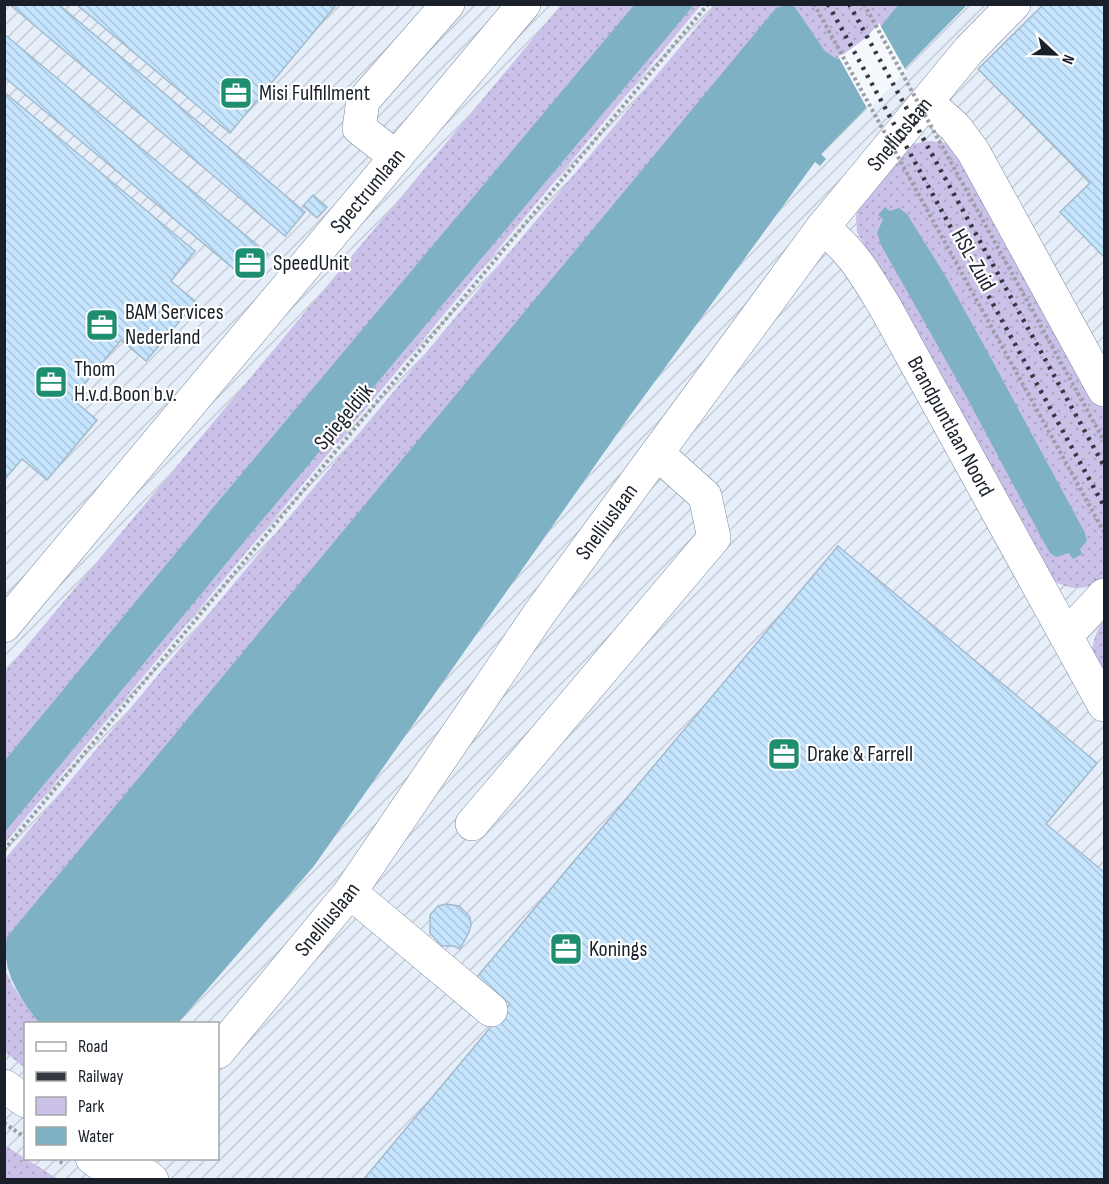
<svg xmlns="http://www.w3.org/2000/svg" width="1109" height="1184" viewBox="0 0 1109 1184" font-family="'Sofia Sans Condensed',sans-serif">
  <defs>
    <pattern id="industrial-furrows" width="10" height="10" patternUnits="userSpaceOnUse" patternTransform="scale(1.5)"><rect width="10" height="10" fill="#e6eefa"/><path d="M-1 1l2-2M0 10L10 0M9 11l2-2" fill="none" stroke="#c5ccd6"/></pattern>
    <pattern id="green-dots" width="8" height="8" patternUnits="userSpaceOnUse" patternTransform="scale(1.5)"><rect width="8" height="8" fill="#cbc0e8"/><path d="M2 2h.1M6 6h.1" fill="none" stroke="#aea5c7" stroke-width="1.8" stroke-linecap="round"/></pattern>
    <pattern id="building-back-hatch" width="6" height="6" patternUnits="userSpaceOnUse" patternTransform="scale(1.5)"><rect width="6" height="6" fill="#c5e5fe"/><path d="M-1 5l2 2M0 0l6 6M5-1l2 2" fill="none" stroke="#a9c4da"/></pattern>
  </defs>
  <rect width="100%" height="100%" fill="#f5f8fd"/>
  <!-- industrial -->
  <path fill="url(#industrial-furrows)" fill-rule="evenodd" d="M5,5H1104V1179L5,1180ZM26,1024H218V1158H26Z"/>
  <!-- green -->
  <g fill="url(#green-dots)">
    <path d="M561,5H635L221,498L5,760V672Z"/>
    <path d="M694,5H701L5,843V832L249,536Z"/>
    <path d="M715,5H898C882,24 863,54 837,59L825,51L795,7L5,945V859Z"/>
    <path d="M928,141L948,143L970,167L1104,411V578C1087,591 1071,591 1052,580L857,232L856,216L858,207L909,145Z"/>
    <path d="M1104,620V683C1093,654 1086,648 1104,620Z"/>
    <path d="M4,968L14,988L39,1023L26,1024L25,1068L5,1052Z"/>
    <path d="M4,1145L58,1179H5Z"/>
  </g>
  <!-- water -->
  <g fill="#7fb1c5">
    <path d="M635,4L694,5L249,536L5,832V760L221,498Z"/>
    <path d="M785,5L795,7L825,51L837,59C863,54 882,24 898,5H967L821,154L826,159L820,166L815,162L629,417L314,866L178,1023H39C21,999 0,970 7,937L776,8Z"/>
    <path d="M885,207L890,211L899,208L907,214L946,277L986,349L1085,533L1087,541L1080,549L1082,554L1073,559L1069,553L1056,557L1050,553L1046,546L966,396L881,245L877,233L883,219L878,215Z"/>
  </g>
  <!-- pier -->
  <path fill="#f5f8fd" d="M879,23L906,71L868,110L838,56L844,54L867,37Z"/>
  <!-- building -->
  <g fill="url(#building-back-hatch)" stroke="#a3bacd" stroke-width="1.5">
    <path d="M9,4H58L305,212L285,236Z"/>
    <path d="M76,4H337L230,133Z"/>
    <path d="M1044,4H1104V257L1060,212L1090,183L978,69Z"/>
    <path d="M4,34L268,254L246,279L4,77Z"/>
    <path d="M4,92L195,251L171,281L196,302L146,361L121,340L72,399L97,420L47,480L22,459L4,480Z"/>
    <path d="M313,195L327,207L317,218L303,206Z"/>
    <path d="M838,546L1097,763L1046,824L1104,872V1180H363L510,1004L477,977Z"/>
    <path d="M446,904L459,906L470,917L471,925L469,932L460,949L454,946H442L430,933V915L438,906Z"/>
  </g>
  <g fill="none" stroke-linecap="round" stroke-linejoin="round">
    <!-- minor casing -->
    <g stroke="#7c89a0" stroke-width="34">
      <g id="minor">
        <path d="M927,102L955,127L973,151L1104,390"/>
        <path d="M396,157L359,128L363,101L448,4"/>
        <path id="s1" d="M822,228C851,248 866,276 884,305L1104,705"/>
        <path id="s2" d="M4,626L524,4"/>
        <path d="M1066,636L1104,595"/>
        <path d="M472,824L714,538L705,496L657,453"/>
        <path d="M350,892L491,1010"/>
        <path id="s3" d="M218,1052L350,892L539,614L822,228L969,50L1014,4"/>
        <path d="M4,1086L26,1101"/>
        <path d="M92,1158L123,1180"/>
        <path d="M123,1158L152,1180"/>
      </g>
    </g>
    <!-- path -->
    <g stroke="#9a9ea5" stroke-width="4" stroke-dasharray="3 3" stroke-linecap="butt">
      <path d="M4,850L708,4"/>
      <path d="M4,1123L26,1138"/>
      <path d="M55,1158L65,1165"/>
    </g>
    <!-- minor -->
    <use href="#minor" stroke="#fff" stroke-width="33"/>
    <!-- rail -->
    <g stroke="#333841" stroke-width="4.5" stroke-dasharray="3 6" stroke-linecap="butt">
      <path d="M828,4L1104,506"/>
      <path d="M849,4L1104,466"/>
    </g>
    <!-- path-bridge -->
    <g stroke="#9a9ea5" stroke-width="4" stroke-dasharray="3 3" stroke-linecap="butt">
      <path d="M814,4L1104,532"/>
      <path d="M864,4L1104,441"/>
    </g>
  </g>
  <!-- icons -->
  <defs>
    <g id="office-square" transform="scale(1.725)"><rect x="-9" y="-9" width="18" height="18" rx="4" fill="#1d8e6f" stroke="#fff"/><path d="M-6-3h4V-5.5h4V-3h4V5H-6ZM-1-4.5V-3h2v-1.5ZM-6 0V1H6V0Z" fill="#fff"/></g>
  </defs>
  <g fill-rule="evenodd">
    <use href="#office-square" x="236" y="93"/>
    <use href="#office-square" x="250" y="263"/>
    <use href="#office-square" x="102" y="325"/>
    <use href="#office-square" x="51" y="382"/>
    <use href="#office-square" x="784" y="754"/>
    <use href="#office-square" x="566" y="949"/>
  </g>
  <g text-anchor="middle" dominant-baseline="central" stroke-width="4.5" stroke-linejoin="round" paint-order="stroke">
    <!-- poi labels -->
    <g font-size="22" fill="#1a2029" stroke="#fff" text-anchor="start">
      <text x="259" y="93">Misi Fulfillment</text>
      <text x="273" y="263">SpeedUnit</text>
      <text x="125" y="312">BAM Services<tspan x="125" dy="25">Nederland</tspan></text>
      <text x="74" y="369">Thom<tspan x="74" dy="25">H.v.d.Boon b.v.</tspan></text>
      <text x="807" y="754">Drake &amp; Farrell</text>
      <text x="589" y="949">Konings</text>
    </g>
    <!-- street labels -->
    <g font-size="22" fill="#1a2029" stroke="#fff">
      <text stroke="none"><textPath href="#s3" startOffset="1144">Snelliuslaan</textPath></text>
      <text stroke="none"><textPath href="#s2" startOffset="567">Spectrumlaan</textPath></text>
      <text transform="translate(973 260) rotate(61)">HSL-Zuid</text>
      <text transform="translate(344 417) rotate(-50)">Spiegeldijk</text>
      <text stroke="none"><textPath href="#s1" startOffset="238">Brandpuntlaan Noord</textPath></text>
      <text stroke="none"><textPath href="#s3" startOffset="658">Snelliuslaan</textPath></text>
      <text stroke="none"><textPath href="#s3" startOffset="172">Snelliuslaan</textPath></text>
    </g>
  </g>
  <!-- border -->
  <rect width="1109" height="1184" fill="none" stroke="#1a2029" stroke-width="12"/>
  <!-- legend -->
  <rect x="24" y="1022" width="195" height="138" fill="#ffffff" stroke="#a3a6a9" stroke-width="1.5"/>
  <rect x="36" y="1042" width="30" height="9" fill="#ffffff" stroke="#a3a6a9" stroke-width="1.5"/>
  <text x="78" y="1052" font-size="18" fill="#1a2029">Road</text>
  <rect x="36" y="1072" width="30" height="9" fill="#333841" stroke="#a3a6a9" stroke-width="1.5"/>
  <text x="78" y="1082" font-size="18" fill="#1a2029">Railway</text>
  <rect x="36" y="1097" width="30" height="18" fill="#cbc0e8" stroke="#a3a6a9" stroke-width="1.5"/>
  <text x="78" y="1112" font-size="18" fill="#1a2029">Park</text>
  <rect x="36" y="1127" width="30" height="18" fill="#7fb1c5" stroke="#a3a6a9" stroke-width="1.5"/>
  <text x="78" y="1142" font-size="18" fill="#1a2029">Water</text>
  <!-- north arrow -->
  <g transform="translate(1055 54) rotate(112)" stroke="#ffffff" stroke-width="4.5" paint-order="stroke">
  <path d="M0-4.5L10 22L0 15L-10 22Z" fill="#1a2029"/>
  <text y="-9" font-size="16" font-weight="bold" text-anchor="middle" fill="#1a2029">N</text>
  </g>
</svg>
